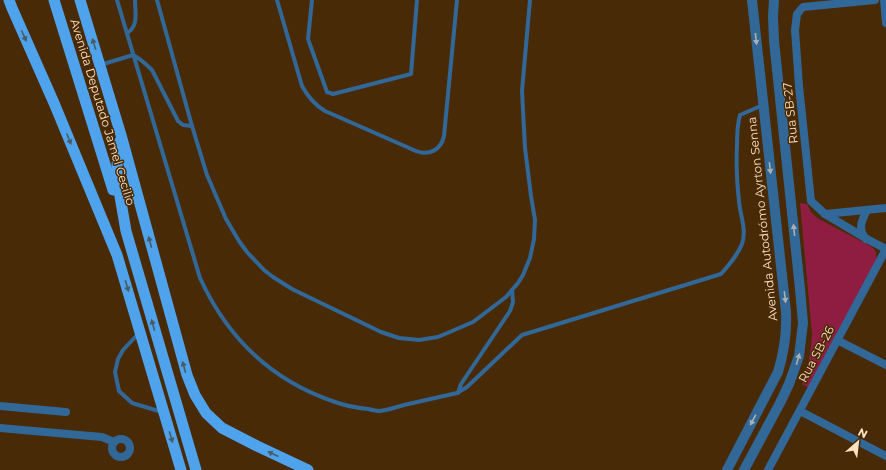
<svg xmlns="http://www.w3.org/2000/svg" width="886" height="470" viewBox="0 0 886 470" font-family="Montserrat,sans-serif">
  <rect width="100%" height="100%" fill="#482b06"/>
  <!-- green -->
  <path fill="#8f1d42" d="M800,203L807,204L811,212L817,218L872,247C876,251 877,254 876,260L809,388L802,384C808,368 811,352 812,334Z"/>
  <g fill="none" stroke-linecap="round" stroke-linejoin="round">
    <!-- service -->
    <g stroke="#316897" stroke-width="4">
      <path d="M117,0L200,278C228,339 272,381 335,402C346,406 357,408 368,409C372,410 376,411 380,411C388,410 396,407 404,405C422,401 440,397 457,393L467,387L522,335L721,274C729,265 737,256 742,244C747,230 740,215 739,201C737,183 736,164 737,146C737,135 737,125 740,115L763,105"/>
      <path d="M157,0L192,126L207,175L226,219L239,241L247,252L264,270L273,277L292,289L381,332L399,338L419,340L438,337L473,322L506,297L518,283L523,275L530,258L534,239L535,220L531,196L525,148L522,91L530,0"/>
      <path d="M277,0L302,86C308,97 315,105 325,111L416,151C429,156 441,150 444,136L457,0"/>
      <path d="M312,0L308,39L327,92L333,94L411,74L417,0"/>
      <path d="M127,33C139,26 135,12 135,0"/>
      <path d="M100,65L133,55C141,59 146,64 152,70L178,121L183,125L192,126"/>
      <path d="M139,333L123,350L118,359L115,372L119,391L132,403L162,412"/>
      <path d="M458,393L461,384L510,311L513,302L512,290"/>
    </g>
    <!-- minor -->
    <g stroke="#316897" stroke-width="8">
      <path d="M875,0L803,7L797,14L795,30L799,86L811,201L825,214L867,239L886,249"/>
      <path d="M884,0L886,23"/>
      <path d="M825,214L886,208"/>
      <path d="M866,239C857,229 862,220 867,210"/>
      <path d="M837,340L886,365"/>
      <path d="M0,406L66,412"/>
      <path d="M800,411L886,456"/>
      <path d="M0,428L102,437L114,442"/>
      <circle cx="121" cy="448" r="9"/>
      <path d="M768,470L886,249"/>
    </g>
    <!-- tertiary -->
    <g stroke="#316897" stroke-width="10">
      <path d="M727,470L778,372C784,352 787,333 786,312L752,0"/>
      <path d="M744,470L780,403L789,384L799,356L803,323L800,289L774,41L773,17L774,0"/>
    </g>
    <!-- trunk -->
    <g stroke="#4ea3ec" stroke-width="11">
      <path d="M9,0L12,8L54,103L117,255L181,470"/>
      <path d="M54,0L113,190"/>
      <path d="M80,0L121,135L187,375L195,395L206,413L222,428L257,446L308,470"/>
      <path d="M120,141L117,165V179L126,231L196,470"/>
    </g>
  </g>
  <!-- one-way arrows -->
  <defs><path id="oneway-solid" d="M-6-.8H1V-3.2L6.5 0L1 3.2V.8H-6Z"/></defs>
  <g fill="#4a5b62">
    <use href="#oneway-solid" transform="translate(24 36) rotate(66)"/>
    <use href="#oneway-solid" transform="translate(94 44) rotate(-107)"/>
    <use href="#oneway-solid" transform="translate(69 139) rotate(68)"/>
    <use href="#oneway-solid" transform="translate(150 242) rotate(-105)"/>
    <use href="#oneway-solid" transform="translate(127 286) rotate(73)"/>
    <use href="#oneway-solid" transform="translate(153 325) rotate(-106)"/>
    <use href="#oneway-solid" transform="translate(184 367) rotate(-105)"/>
    <use href="#oneway-solid" transform="translate(171 437) rotate(73)"/>
    <use href="#oneway-solid" transform="translate(273 454) rotate(-155)"/>
  </g>
  <g fill="#adb0b0">
    <use href="#oneway-solid" transform="translate(756 39) rotate(84)"/>
    <use href="#oneway-solid" transform="translate(770 168) rotate(83)"/>
    <use href="#oneway-solid" transform="translate(794 230) rotate(-96)"/>
    <use href="#oneway-solid" transform="translate(785 297) rotate(83)"/>
    <use href="#oneway-solid" transform="translate(798 359) rotate(-74)"/>
    <use href="#oneway-solid" transform="translate(753 420) rotate(118)"/>
  </g>
  <g text-anchor="middle" dominant-baseline="central" stroke-width="3" stroke-linejoin="round" paint-order="stroke">
    <!-- street labels -->
    <g font-size="12" fill="#ffe0c0" stroke="#482b06">
      <text transform="translate(103 112) rotate(73)">Avenida Deputado Jamel Cecilio</text>
      <text transform="translate(790 113) rotate(-96)">Rua SB-27</text>
      <text transform="translate(762 219) rotate(-96)">Avenida Autodrómo Ayrton Senna</text>
      <text transform="translate(816 354) rotate(-62)">Rua SB-26</text>
    </g>
  </g>
  <!-- north arrow -->
  <g transform="translate(858 442) rotate(28)" stroke="#482b06" stroke-width="3" paint-order="stroke">
  <path d="M0-3L7 15L0 10L-7 15Z" fill="#ffe0c0"/>
  <text y="-6" font-size="11" font-weight="bold" text-anchor="middle" fill="#ffe0c0">N</text>
  </g>
</svg>
